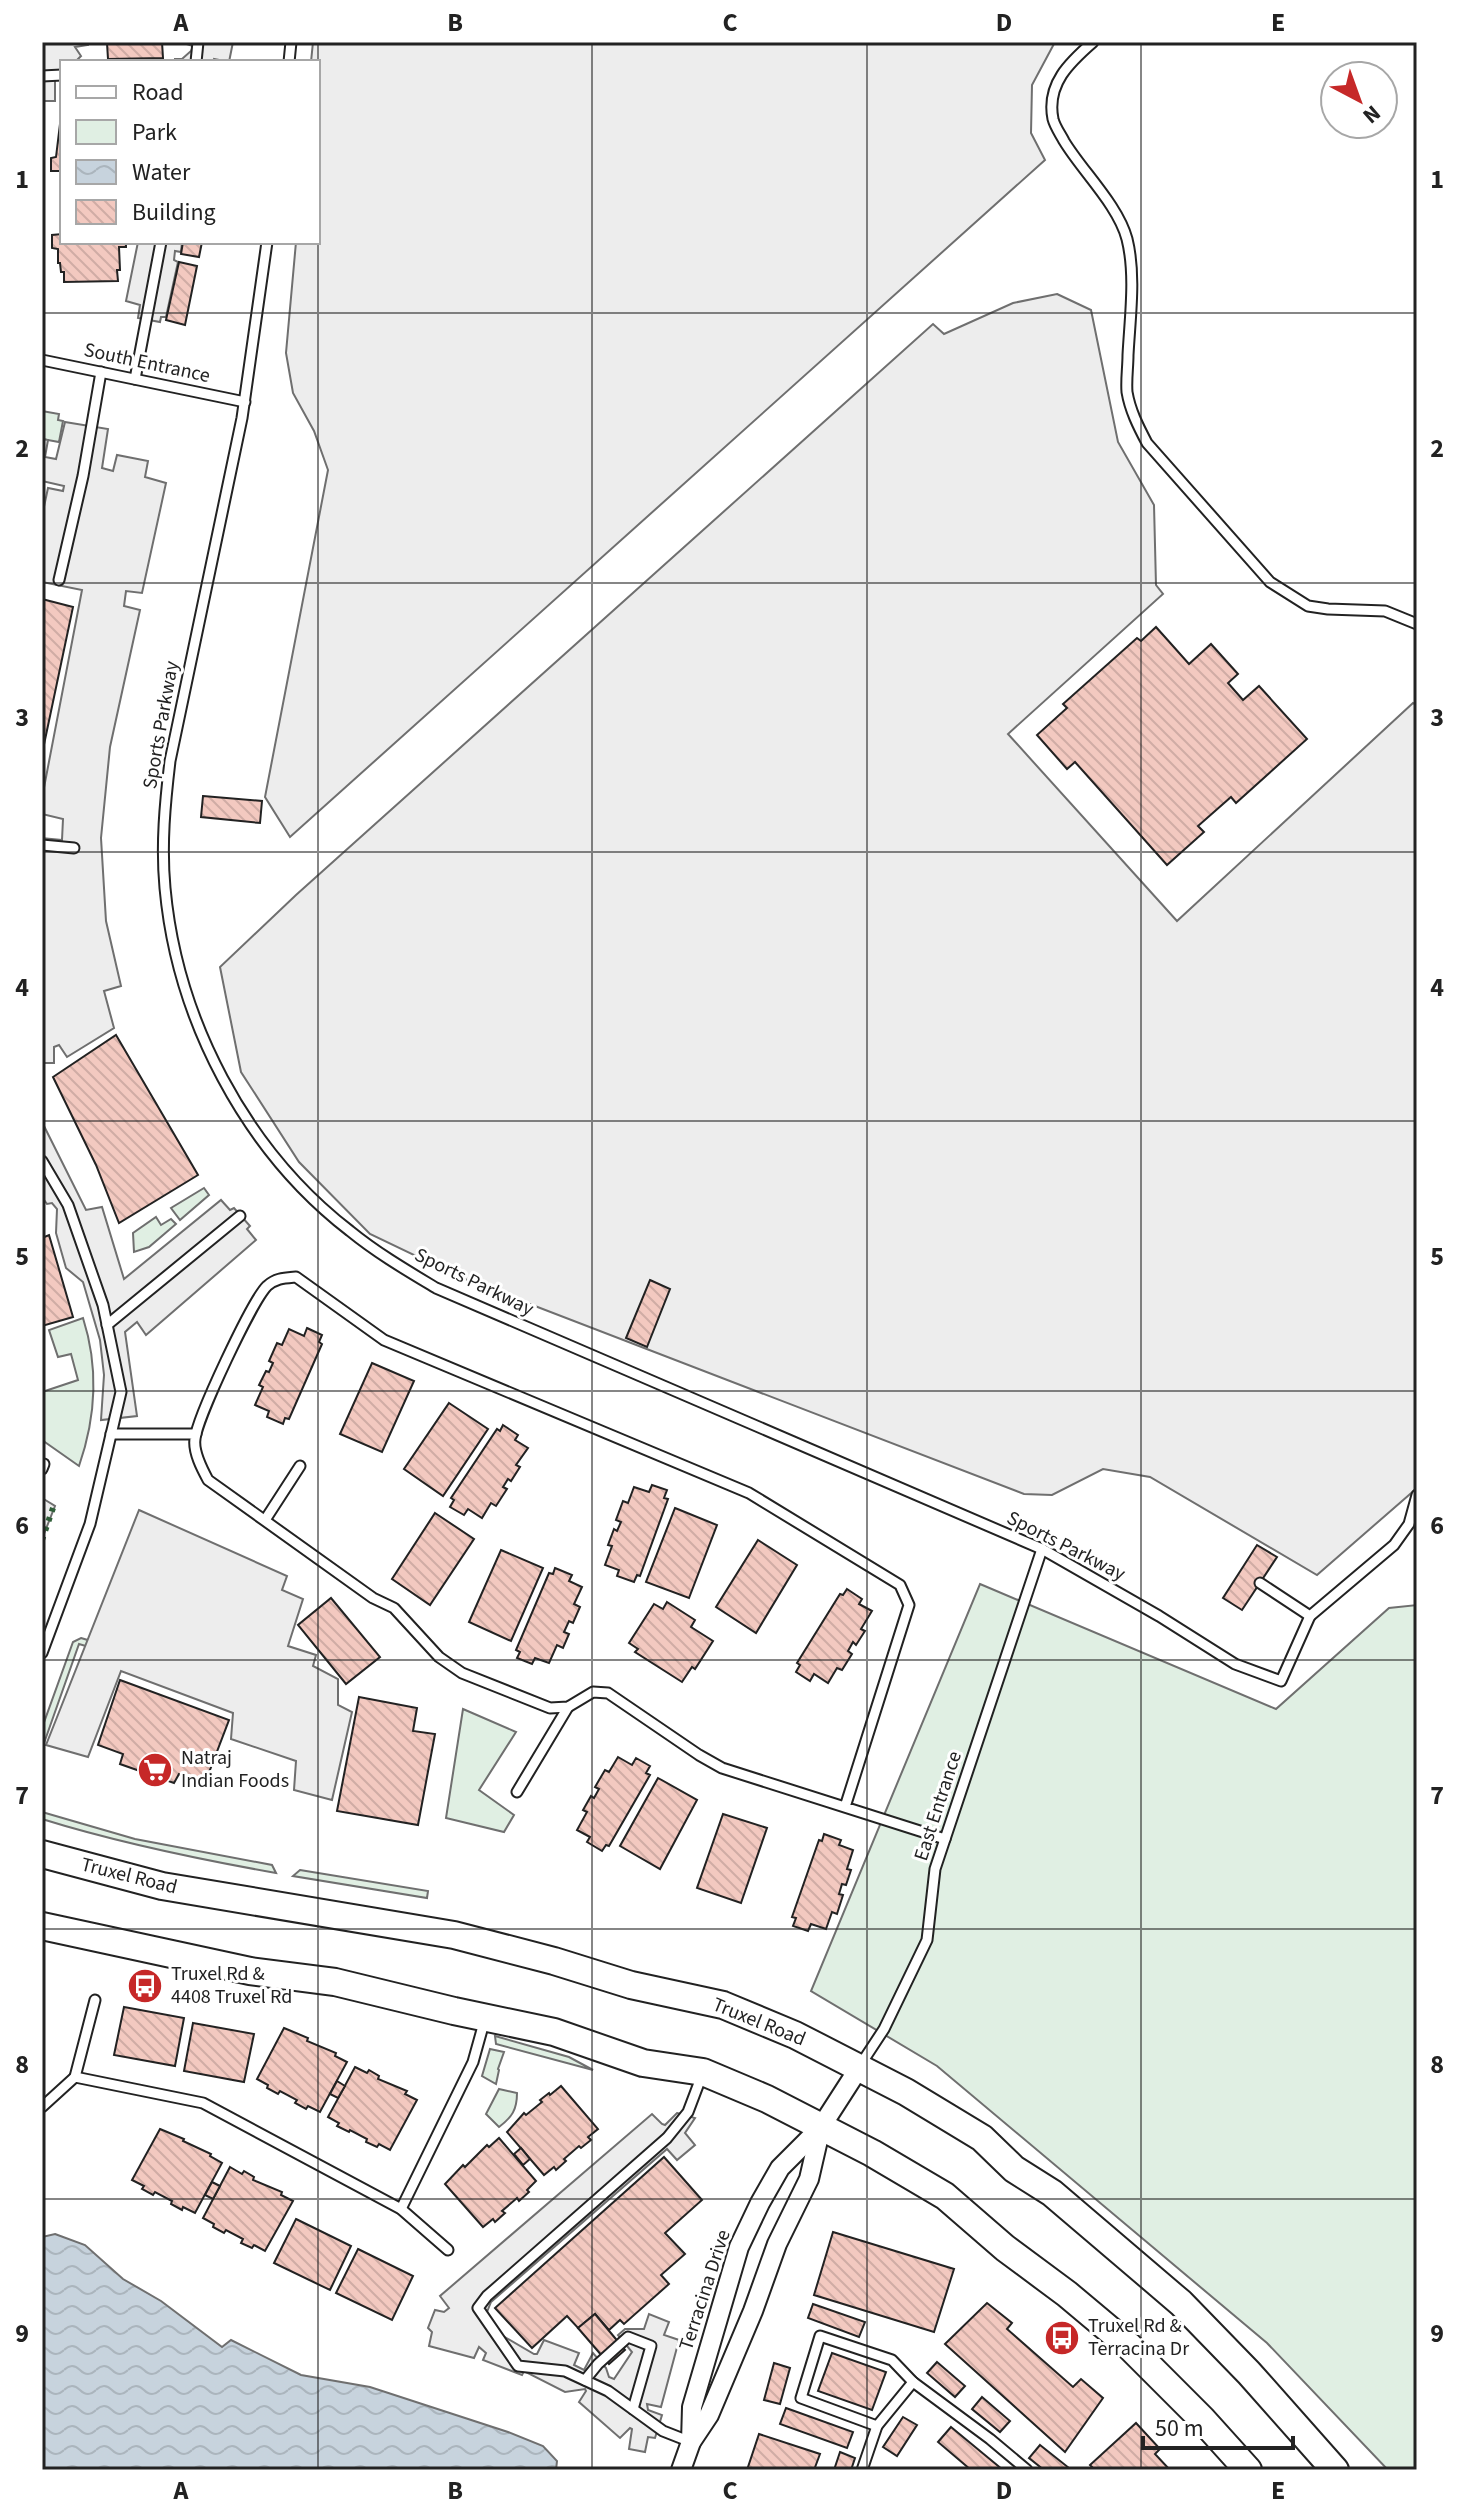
<svg xmlns="http://www.w3.org/2000/svg" width="1459" height="2512" viewBox="0 0 1459 2512" font-family="'Source Sans 3',sans-serif">
  <defs>
    <pattern id="water-waves" width="16" height="10" patternUnits="userSpaceOnUse" patternTransform="scale(2)"><rect width="16" height="10" fill="#c7d3dd"/><path d="M0 5q4-4 8 0t8 0" fill="none" stroke="#abb5bd"/></pattern>
    <pattern id="building-back-hatch" width="6" height="6" patternUnits="userSpaceOnUse" patternTransform="scale(2)"><rect width="6" height="6" fill="#f3c9c0"/><path d="M-1 5l2 2M0 0l6 6M5-1l2 2" fill="none" stroke="#d0aca5"/></pattern>
  </defs>
  <rect width="100%" height="100%" fill="#fff"/>
  <!-- green -->
  <g fill="#e0efe3" stroke="#6f6f6f" stroke-width="2">
    <path d="M42,411L59,414L58,420L63,421L59,442L42,439Z"/>
    <path d="M204,1188L209,1195L180,1220L171,1208Z"/>
    <path d="M156,1217L161,1225L171,1219L176,1224L149,1247L134,1252L133,1233Z"/>
    <path d="M83,1318C99,1368 96,1417 79,1466L42,1440V1392L78,1380L71,1354L58,1357L49,1330Z"/>
    <path d="M980,1584L1276,1709L1389,1608L1417,1605V2470H1388L1267,2343L937,2066L811,1991Z"/>
    <path d="M81,1638L91,1641L89,1647L79,1644L43,1746L42,1728L73,1642Z"/>
    <path d="M463,1709L516,1732L479,1790L514,1815L504,1832L446,1818Z"/>
    <path d="M42,1812L135,1839L272,1865L276,1873C197,1859 119,1843 42,1819Z"/>
    <path d="M300,1870L428,1891L427,1898L293,1876Z"/>
    <path d="M495,2036L569,2057L593,2070L496,2044Z"/>
    <path d="M490,2049L504,2052L498,2069L499,2070L496,2084L482,2076Z"/>
    <path d="M499,2089L517,2093C517,2110 512,2117 499,2127L486,2114Z"/>
  </g>
  <!-- parking -->
  <g fill="#ededed" stroke="#6f6f6f" stroke-width="2">
    <path d="M42,42H88V45L75,47L81,56L75,62H62V70H55V101H42Z"/>
    <path d="M180,42H233L229,62L214,59L213,62H175V59H182L191,51L193,46Z"/>
    <path d="M313,42H1055L1032,85L1031,133L1045,160L290,837L265,797L328,470L314,431L293,393L286,353L296,242H318V62H311Z"/>
    <path d="M138,242H182L181,252L175,251L174,260L178,262L166,317H161L160,322L138,318L140,305L126,301Z"/>
    <path d="M1057,294L1091,310L1118,442L1154,505L1156,585L1163,594L1008,734L1177,921L1413,703L1417,705V1488L1317,1575L1150,1477L1103,1469L1052,1495L1024,1494L462,1278L370,1234L299,1162L241,1072L220,967L296,895L933,324L944,334L1013,303Z"/>
    <path d="M65,422L108,429L102,468L113,471L117,455L148,461L145,477L166,483L142,593L126,591L124,606L140,610L110,747L101,838L106,921L121,986L104,991L114,1028L67,1057L59,1045L54,1047V1063H42V838L62,840L63,819L42,814V798L82,590L42,582V516L48,488L63,491L64,486L42,481V439L48,440L45,457L56,459Z"/>
    <path d="M42,1122L86,1210L102,1207L124,1279L221,1200L230,1210L234,1208L250,1226L247,1229L256,1240L146,1335L137,1322L125,1332L137,1416L101,1420L104,1375L100,1340L83,1282L66,1268L56,1233L57,1209L52,1203L47,1204L42,1197Z"/>
    <path d="M42,1498L55,1506L42,1539Z"/>
    <path d="M139,1510L287,1576L282,1590L303,1599L288,1646L316,1655L313,1666L338,1679V1705L352,1712L332,1800L294,1790L296,1761L231,1739L233,1713L121,1671L88,1757L46,1745Z"/>
    <path d="M677,2113L695,2118L685,2133L695,2145L677,2160L667,2149L491,2302L487,2312L488,2317L503,2336L534,2354H537L544,2340L579,2353L574,2365L584,2370L593,2353L606,2368L609,2377L614,2379L632,2352L618,2335L625,2329H644L649,2314L669,2322L664,2335L679,2340L661,2407L647,2404L648,2410L662,2415L655,2438L648,2437L645,2452L629,2449L632,2429L630,2428L620,2438L579,2402L586,2391L585,2389L565,2392L524,2371L522,2375L483,2360L486,2353L479,2347L474,2358L429,2346L432,2332L428,2328L435,2310L444,2312L449,2308L440,2296L652,2114L662,2124L665,2125Z"/>
  </g>
  <!-- water -->
  <path fill="url(#water-waves)" stroke="#6f6f6f" stroke-width="2" d="M55,2234L85,2245L123,2279L161,2301L222,2347L231,2340L301,2375L370,2387L508,2432L543,2446L557,2461L556,2470H42V2237Z"/>
  <!-- building -->
  <g fill="url(#building-back-hatch)" stroke="#222" stroke-width="2">
    <path d="M162,42L163,58L108,59L107,43Z"/>
    <path d="M60,124H62V171H51V158L56,157Z"/>
    <path d="M62,234V242H126V247H119L120,270H117L118,281L64,282V272H61L60,263H58V249L52,248V235Z"/>
    <path d="M183,242H202L199,257L181,254Z"/>
    <path d="M179,262L197,266L185,325L166,320Z"/>
    <path d="M42,599L73,607L42,754Z"/>
    <path d="M1156,627L1189,664L1211,644L1238,674L1228,683L1243,700L1259,686L1307,739L1236,803L1231,797L1198,826L1204,832L1167,865L1075,762L1067,769L1037,735L1067,708L1063,704L1137,638L1141,641Z"/>
    <path d="M203,796L262,801L260,823L201,817Z"/>
    <path d="M116,1035L198,1175L119,1223L96,1165L53,1077Z"/>
    <path d="M49,1235L73,1317L42,1326V1238Z"/>
    <path d="M650,1280L670,1289L647,1347L626,1338Z"/>
    <path d="M307,1328L322,1335L319,1342L322,1344L289,1419L285,1418L283,1424L267,1417L269,1411L255,1405L263,1387L259,1385L266,1371L269,1372L273,1363L269,1361L277,1343L282,1345L289,1329L304,1336Z"/>
    <path d="M372,1363L414,1381L382,1452L340,1434Z"/>
    <path d="M449,1403L488,1429L443,1496L404,1469Z"/>
    <path d="M503,1425L518,1435L515,1440L528,1448L516,1465L520,1467L511,1481L508,1479L503,1487L507,1489L496,1506L491,1503L482,1518L468,1509L464,1515L450,1507L454,1500L451,1498L497,1429L500,1431Z"/>
    <path d="M652,1485L667,1490L664,1498L668,1499L640,1576L637,1575L634,1582L617,1576L619,1570L605,1565L612,1546L608,1545L614,1529L617,1531L621,1522L616,1520L623,1501L628,1503L634,1487L649,1492Z"/>
    <path d="M675,1508L717,1525L689,1598L646,1582Z"/>
    <path d="M435,1513L474,1539L430,1605L392,1579Z"/>
    <path d="M758,1540L797,1565L756,1633L716,1607Z"/>
    <path d="M1257,1545L1277,1557L1242,1610L1223,1598Z"/>
    <path d="M501,1550L543,1568L511,1641L469,1622Z"/>
    <path d="M555,1568L572,1575L569,1581L582,1587L574,1604L580,1607L573,1623L569,1621L564,1632L569,1634L563,1648L557,1645L549,1663L535,1658L532,1664L517,1658L520,1652L516,1650L549,1573L553,1574Z"/>
    <path d="M847,1589L862,1599L859,1604L872,1611L861,1629L865,1631L856,1645L853,1642L848,1651L852,1654L842,1670L837,1668L828,1683L814,1674L810,1681L796,1672L800,1665L797,1663L840,1594L843,1595Z"/>
    <path d="M331,1598L380,1657L346,1684L298,1625Z"/>
    <path d="M667,1602L695,1620L691,1627L713,1641L695,1669L692,1667L682,1682L635,1652L638,1649L629,1643L654,1604L663,1609Z"/>
    <path d="M120,1680L229,1720L205,1783L179,1774L174,1783L120,1764L123,1754L98,1745Z"/>
    <path d="M359,1697L417,1708L413,1731L435,1734L418,1825L337,1811Z"/>
    <path d="M618,1757L632,1765L636,1758L650,1766L646,1773L650,1775L609,1846L606,1845L602,1851L587,1842L590,1837L577,1830L587,1812L583,1810L591,1796L594,1798L599,1789L595,1787L605,1770L609,1772Z"/>
    <path d="M658,1778L697,1800L660,1869L620,1846Z"/>
    <path d="M723,1814L767,1828L741,1903L697,1888Z"/>
    <path d="M824,1834L841,1840L839,1845L853,1850L847,1869L851,1870L846,1885L842,1884L839,1894L843,1895L837,1914L832,1912L826,1929L811,1924L808,1931L793,1926L796,1918L792,1917L819,1840L822,1841Z"/>
    <path d="M124,2007L184,2018L175,2066L114,2055Z"/>
    <path d="M193,2023L254,2034L244,2082L184,2071Z"/>
    <path d="M284,2028L308,2038L307,2041L336,2053L335,2056L347,2062L320,2112L308,2106L306,2109L295,2103L297,2100L280,2091L278,2094L267,2088L268,2085L257,2079Z"/>
    <path d="M355,2067L367,2073L369,2070L379,2076L378,2079L407,2091L405,2094L417,2100L390,2150L379,2144L377,2147L366,2142L367,2139L350,2130L349,2132L337,2126L339,2123L328,2117Z"/>
    <path d="M337,2081L345,2086L338,2098L330,2094Z"/>
    <path d="M561,2086L598,2129L588,2137L591,2140L581,2148L579,2146L564,2159L566,2161L556,2170L554,2167L544,2175L507,2132L524,2113L526,2115L542,2102L540,2100L549,2093L550,2095Z"/>
    <path d="M160,2129L184,2139L183,2141L211,2154L210,2156L222,2163L195,2213L183,2207L182,2210L171,2204L172,2201L155,2192L153,2195L142,2189L144,2186L132,2180Z"/>
    <path d="M499,2138L536,2181L527,2190L529,2192L519,2201L517,2198L502,2211L505,2213L495,2222L493,2219L483,2227L445,2184L463,2165L465,2167L487,2145L489,2147Z"/>
    <path d="M521,2148L530,2159L523,2165L514,2154Z"/>
    <path d="M664,2157L702,2200L665,2233L685,2254L661,2275L669,2284L624,2324L620,2320L609,2330L595,2314L578,2328L567,2316L532,2348L495,2308Z"/>
    <path d="M230,2167L242,2174L244,2171L254,2177L253,2180L282,2192L281,2195L293,2201L265,2251L254,2245L252,2248L241,2243L243,2239L226,2230L224,2233L213,2227L214,2224L203,2218Z"/>
    <path d="M212,2182L220,2186L213,2199L205,2195Z"/>
    <path d="M296,2219L351,2246L330,2290L274,2263Z"/>
    <path d="M833,2232L954,2269L934,2332L814,2295Z"/>
    <path d="M358,2249L413,2276L392,2320L336,2293Z"/>
    <path d="M987,2303L1012,2323L1007,2329L1073,2387L1081,2379L1103,2398L1065,2452L945,2344Z"/>
    <path d="M813,2304L865,2322L859,2337L808,2318Z"/>
    <path d="M595,2314L625,2350L609,2364L578,2328Z"/>
    <path d="M832,2353L886,2372L872,2410L818,2391Z"/>
    <path d="M937,2362L965,2386L955,2397L927,2373Z"/>
    <path d="M774,2363L790,2368L780,2404L764,2400Z"/>
    <path d="M982,2397L1010,2421L1000,2432L972,2409Z"/>
    <path d="M786,2408L853,2432L847,2448L780,2424Z"/>
    <path d="M903,2417L917,2425L897,2456L883,2447Z"/>
    <path d="M1136,2423L1160,2449L1155,2454L1170,2470H1095L1090,2465Z"/>
    <path d="M951,2427L1003,2470H971L938,2442Z"/>
    <path d="M759,2434L820,2454L814,2470H747Z"/>
    <path d="M1040,2445L1069,2468L1067,2470H1044L1029,2458Z"/>
    <path d="M840,2452L855,2458L851,2470H834Z"/>
  </g>
  <g fill="none" stroke-linecap="round" stroke-linejoin="round">
    <!-- service casing -->
    <g stroke="#222" stroke-width="13">
      <g id="service">
        <path d="M1093,42C1070,62 1046,84 1053,119C1055,127 1061,135 1064,141C1082,171 1118,205 1127,239C1136,275 1130,317 1128,355C1128,367 1126,380 1127,392C1130,410 1138,426 1147,443L1270,582L1308,606L1328,609L1385,611L1417,624"/>
        <path d="M196,62L198,42"/>
        <path d="M289,62L291,42"/>
        <path d="M42,76L62,75"/>
        <path d="M267,242L242,418L170,761C165,803 161,845 165,888C177,1019 245,1150 350,1231C377,1253 406,1270 436,1288L1042,1549L1159,1616L1235,1664L1281,1681L1310,1616"/>
        <path d="M42,360L245,402"/>
        <path d="M135,379L161,242"/>
        <path d="M59,580L83,476L101,372"/>
        <path d="M42,845L74,848"/>
        <path d="M42,1161L68,1205L103,1305L121,1392L90,1524L42,1653"/>
        <path d="M107,1325L240,1216"/>
        <path d="M111,1434H196"/>
        <path d="M42,1469L44,1464"/>
        <path d="M265,1520L300,1466"/>
        <path d="M1260,1583L1310,1616L1394,1545L1409,1524L1417,1495"/>
        <path d="M517,1792L568,1707"/>
        <path d="M845,1807L909,1605L900,1585L749,1493L384,1340L296,1277C284,1278 276,1278 267,1286C252,1301 197,1418 195,1439C193,1452 202,1469 208,1480L373,1598L394,1608L439,1657L462,1673L550,1708L568,1707L593,1692L608,1693L699,1755L722,1768L945,1839"/>
        <path d="M859,2067L884,2029L927,1940L935,1869L1042,1549"/>
        <path d="M75,2077L95,2000"/>
        <path d="M42,2107L75,2077L203,2103L401,2209L448,2250"/>
        <path d="M401,2209L473,2062L485,2019"/>
        <path d="M585,2380L598,2364L628,2337L651,2346L633,2409"/>
        <path d="M877,2426L801,2398L820,2336L892,2360L913,2382L990,2439L1027,2470"/>
        <path d="M691,2442L663,2431L608,2391L565,2371L518,2366L478,2308L487,2296L667,2138L688,2112L702,2075"/>
        <path d="M862,2470L877,2426L913,2382"/>
      </g>
    </g>
    <!-- minor casing -->
    <g stroke="#222" stroke-width="22">
      <g id="minor">
        <path d="M691,2442L692,2407L739,2247L760,2203L780,2168L821,2127L859,2068"/>
        <path d="M681,2470L691,2442L709,2415L753,2311L777,2244L809,2179L821,2127"/>
      </g>
    </g>
    <!-- secondary casing -->
    <g stroke="#222" stroke-width="30">
      <g id="secondary">
        <path d="M42,1854L162,1886L454,1935L554,1961L631,1985L723,2005L795,2035L906,2092L982,2138L1014,2169L1052,2193L1181,2303L1249,2373L1335,2470"/>
        <path d="M42,1926L250,1971L335,1982L454,2011L554,2032L643,2063L703,2072L767,2099L872,2153L945,2196L1005,2248L1067,2294L1129,2346L1202,2419L1248,2470"/>
      </g>
    </g>
    <!-- service -->
    <use href="#service" stroke="#fff" stroke-width="9"/>
    <!-- minor -->
    <use href="#minor" stroke="#fff" stroke-width="18"/>
    <!-- secondary -->
    <use href="#secondary" stroke="#fff" stroke-width="26"/>
    <!-- hedge -->
    <path stroke="#2f5e38" stroke-width="6" stroke-dasharray="4 6" stroke-linecap="butt" d="M42,1540L53,1508"/>
  </g>
  <!-- grid -->
  <path fill="none" stroke="#222" stroke-width="2" stroke-opacity="0.55" d="M318,42V2470M592,42V2470M867,42V2470M1141,42V2470M42,313H1417M42,583H1417M42,852H1417M42,1121H1417M42,1391H1417M42,1660H1417M42,1929H1417M42,2199H1417"/>
  <!-- icons -->
  <defs>
    <g id="supermarket-disc" transform="scale(1.8)"><circle r="9.5" fill="#c62828" stroke="#fff"/><path d="M-6-5.5h2.5l.6 2H6L4.5 2H-2.5L-4.4-4H-6ZM-1.5 3.2a1.3 1.3 0 1 0 .1 0ZM3 3.2a1.3 1.3 0 1 0 .1 0Z" fill="#fff"/></g>
    <g id="bus-disc" transform="scale(1.8)"><circle r="9.5" fill="#c62828" stroke="#fff"/><path d="M-5-6H5V4H4V6H2V4H-2V6H-4V4H-5ZM-3.5-4V0h7V-4ZM-3.5 1.2v1.5H-2V1.2ZM2 1.2v1.5H3.5V1.2Z" fill="#fff"/></g>
  </defs>
  <g fill-rule="evenodd">
    <use href="#supermarket-disc" x="155" y="1770"/>
    <use href="#bus-disc" x="145" y="1986"/>
    <use href="#bus-disc" x="1062" y="2338"/>
  </g>
  <g text-anchor="middle" dominant-baseline="central" stroke-width="6" stroke-linejoin="round" paint-order="stroke">
    <!-- street labels -->
    <g font-size="20" fill="#222" stroke="#fff">
      <text transform="translate(147 363) rotate(12)">South Entrance</text>
      <text transform="translate(161 725) rotate(-80)">Sports Parkway</text>
      <text transform="translate(474 1282) rotate(26)">Sports Parkway</text>
      <text transform="translate(1066 1546) rotate(27)">Sports Parkway</text>
      <text transform="translate(938 1806) rotate(-72)">East Entrance</text>
      <text transform="translate(129 1876) rotate(14)">Truxel Road</text>
      <text transform="translate(759 2022) rotate(22)">Truxel Road</text>
      <text transform="translate(705 2290) rotate(-72)">Terracina Drive</text>
    </g>
    <!-- poi labels -->
    <g font-size="20" fill="#222" stroke="#fff" text-anchor="start">
      <text x="181" y="1758">Natraj<tspan x="181" dy="23">Indian Foods</tspan></text>
      <text x="171" y="1974">Truxel Rd &amp;<tspan x="171" dy="23">4408 Truxel Rd</tspan></text>
      <text x="1088" y="2326">Truxel Rd &amp;<tspan x="1088" dy="23">Terracina Dr</tspan></text>
    </g>
  </g>
  <!-- border -->
  <rect width="1459" height="2512" fill="none" stroke="#ffffff" stroke-width="88"/>
  <!-- legend -->
  <rect x="60" y="60" width="260" height="184" fill="#ffffff" stroke="#a7a7a7" stroke-width="2"/>
  <rect x="76" y="86" width="40" height="12" fill="#ffffff" stroke="#a7a7a7" stroke-width="2"/>
  <text x="132" y="100" font-size="24" fill="#222222">Road</text>
  <rect x="76" y="120" width="40" height="24" fill="#e0efe3" stroke="#a7a7a7" stroke-width="2"/>
  <text x="132" y="140" font-size="24" fill="#222222">Park</text>
  <rect x="76" y="160" width="40" height="24" fill="url(#water-waves)" stroke="#a7a7a7" stroke-width="2"/>
  <text x="132" y="180" font-size="24" fill="#222222">Water</text>
  <rect x="76" y="200" width="40" height="24" fill="url(#building-back-hatch)" stroke="#a7a7a7" stroke-width="2"/>
  <text x="132" y="220" font-size="24" fill="#222222">Building</text>
  <!-- north arrow -->
  <g transform="translate(1359 100) rotate(139)"><circle r="38" fill="#ffffff" stroke="#a7a7a7" stroke-width="2"/>
  <path d="M0-6L14 30L0 20L-14 30Z" fill="#c62828"/>
  <text y="-12" font-size="22" font-weight="bold" text-anchor="middle" fill="#222222">N</text>
  </g>
  <!-- scale -->
  <path d="M1143 2436v12h150v-12" fill="none" stroke="#222222" stroke-width="4"/>
  <text x="1155" y="2436" font-size="24" fill="#222222" stroke="#ffffff" stroke-width="6" paint-order="stroke">50 m</text>
  <rect x="44" y="44" width="1371" height="2424" fill="none" stroke="#222" stroke-width="3"/>
  <g font-size="26" text-anchor="middle" font-weight="bold" fill="#222">
    <text x="181" y="31">A</text>
    <text x="455" y="31">B</text>
    <text x="730" y="31">C</text>
    <text x="1004" y="31">D</text>
    <text x="1278" y="31">E</text>
    <text x="22" y="188">1</text>
    <text x="1437" y="188">1</text>
    <text x="22" y="457">2</text>
    <text x="1437" y="457">2</text>
    <text x="22" y="726">3</text>
    <text x="1437" y="726">3</text>
    <text x="22" y="996">4</text>
    <text x="1437" y="996">4</text>
    <text x="22" y="1265">5</text>
    <text x="1437" y="1265">5</text>
    <text x="22" y="1534">6</text>
    <text x="1437" y="1534">6</text>
    <text x="22" y="1804">7</text>
    <text x="1437" y="1804">7</text>
    <text x="22" y="2073">8</text>
    <text x="1437" y="2073">8</text>
    <text x="22" y="2342">9</text>
    <text x="1437" y="2342">9</text>
    <text x="181" y="2499">A</text>
    <text x="455" y="2499">B</text>
    <text x="730" y="2499">C</text>
    <text x="1004" y="2499">D</text>
    <text x="1278" y="2499">E</text>
  </g>
</svg>
